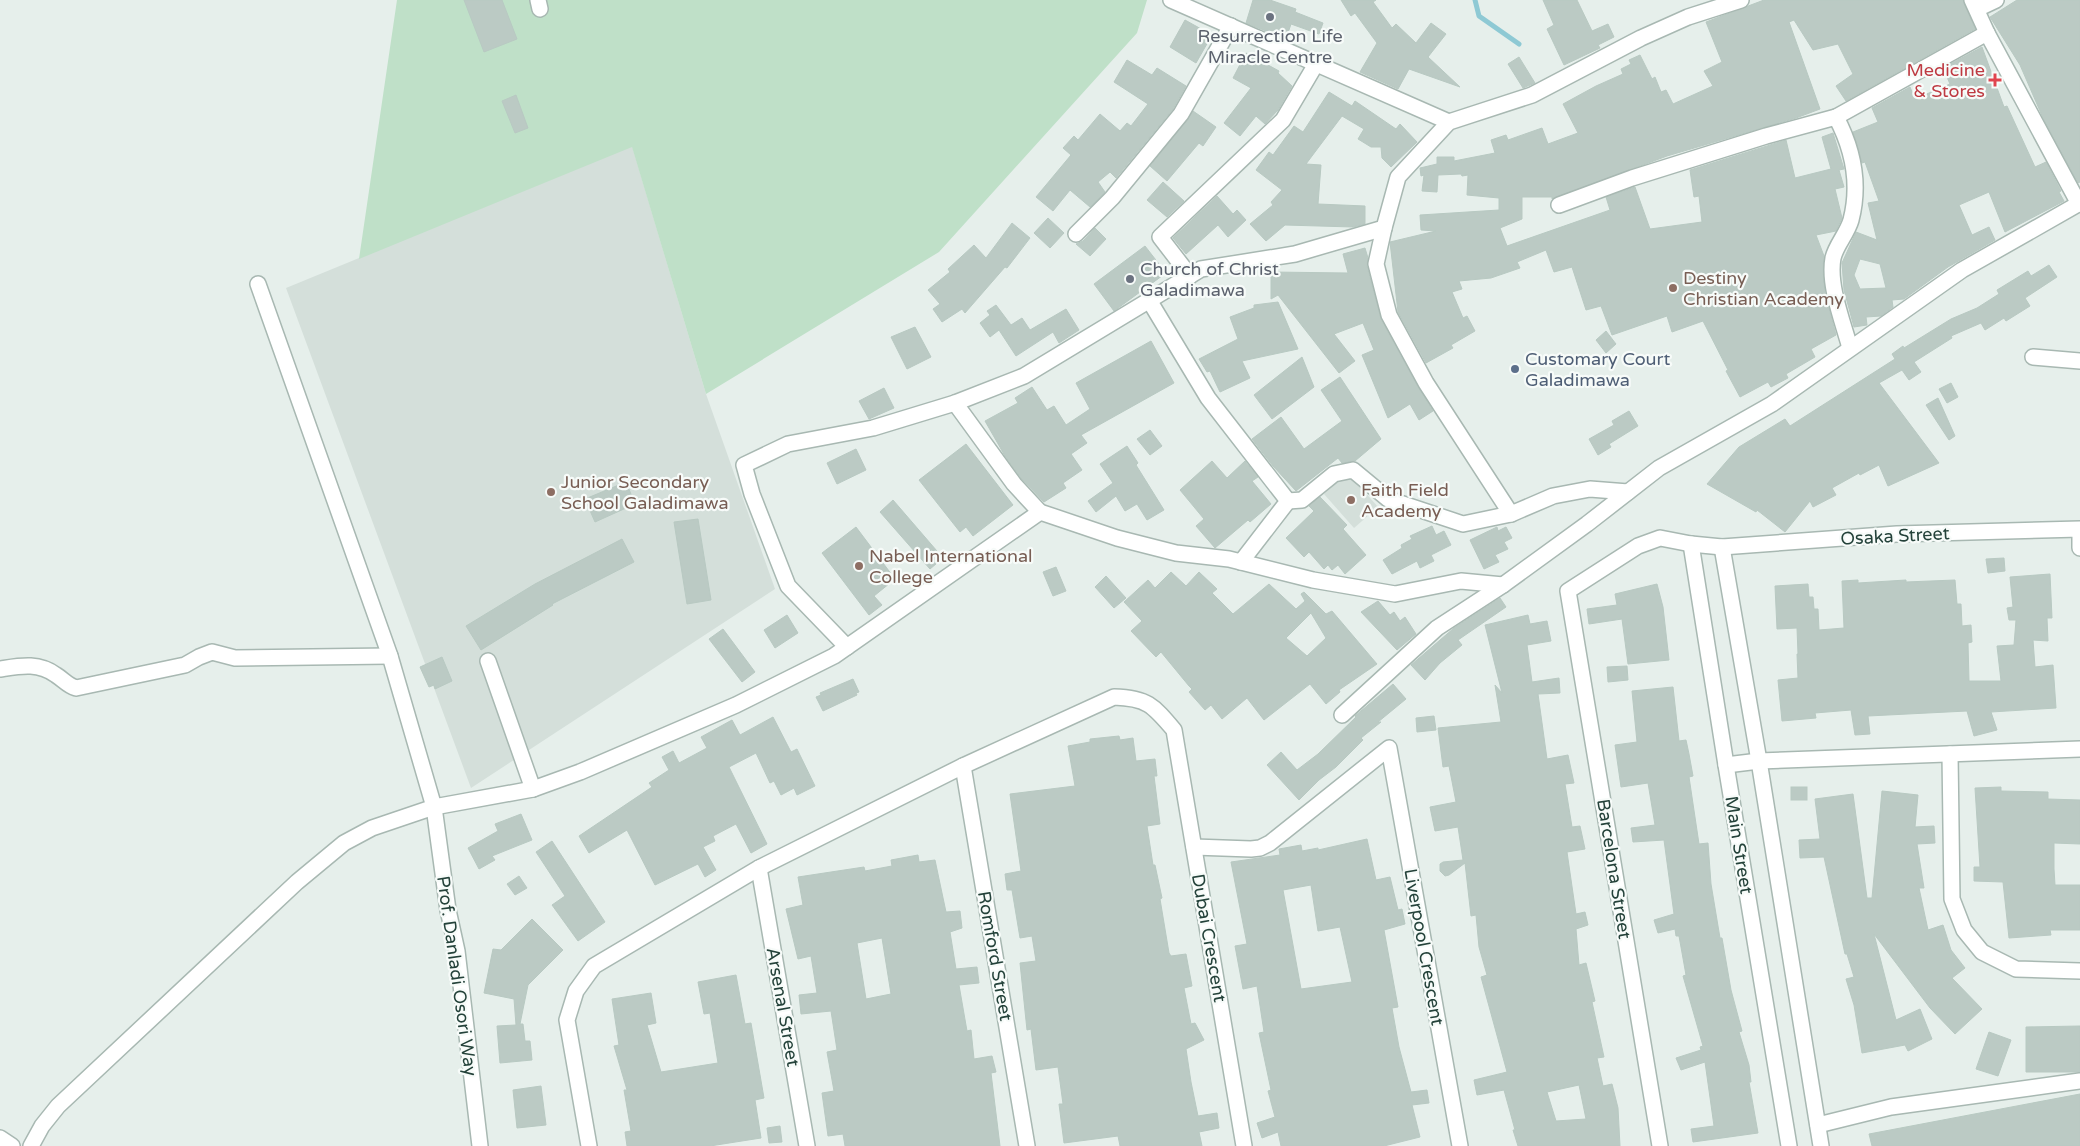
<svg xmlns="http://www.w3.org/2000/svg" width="2080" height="1146" viewBox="0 0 2080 1146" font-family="'Varela Round',sans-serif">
  <rect width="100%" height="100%" fill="#e6efeb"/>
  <!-- built -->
  <g fill="#d4dfda">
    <path d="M632,146L706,394L775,589L471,788L286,288Z"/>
    <path d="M1348,473L1378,507L1354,528L1324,494Z"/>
  </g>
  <!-- green -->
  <path fill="#bfe0c8" d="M397,0H1147L1137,33L939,252L706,394L632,147L359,259Z"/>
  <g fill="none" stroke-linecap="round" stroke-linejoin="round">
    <!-- stream -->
    <path stroke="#8ec9d4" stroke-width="5" d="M1475,0L1479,16L1519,44"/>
  </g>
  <!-- building -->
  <g fill="#bbcac4" stroke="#b8c9c2" fill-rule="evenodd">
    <path d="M464,0H502L517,39L484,52Z"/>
    <path d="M1253,0H1270L1296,9L1295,12L1323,23L1319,34L1291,24L1286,39L1246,23Z"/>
    <path d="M1341,0H1376L1373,2L1392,28L1396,24L1416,43L1431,23L1446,34L1428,57L1460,87L1409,69L1398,89L1360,72L1377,43L1355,13L1351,16Z"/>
    <path d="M1543,0H1577L1592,31L1608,24L1614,37L1598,45L1600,48L1564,65L1547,29L1554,25Z"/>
    <path d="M1764,0H1963L1975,29L1846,101L1836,86L1853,74L1838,44L1813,50L1794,20L1789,22L1820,109L1796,118L1667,156L1552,199V197H1522V219L1500,228L1507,246L1610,210L1606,197L1635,187L1650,229L1702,222L1699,196L1694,197L1690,170L1786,140L1795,178L1831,169L1822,137L1833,133L1844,169L1839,170L1844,187L1835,189L1842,218L1836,231L1816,235L1824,256L1823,269L1825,293L1836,335L1811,349L1815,357L1786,374L1788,378L1771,387L1768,382L1740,397L1726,371L1728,370L1703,321L1672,332L1667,316L1612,335L1601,306L1586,310L1572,267L1554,272L1546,250L1517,262L1520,268L1491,278L1459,281L1462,289L1452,292L1463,318L1467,316L1475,331L1451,345L1453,348L1426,363L1398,312L1390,242L1436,231L1421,230L1420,215L1499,210V198L1467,195L1468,175L1462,176L1461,174L1438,175L1437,192L1422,191L1424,175L1421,176L1420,168L1437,164V157H1454V161L1495,153L1491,140L1506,135L1508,140L1542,128L1548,144L1578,133L1563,104L1596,86L1623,74L1621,69L1631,64L1629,60L1640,55L1652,79L1655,77L1661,92L1666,90L1673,104L1713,86L1704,71L1722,62L1706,22Z"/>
    <path d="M2017,0H2080V182L2078,183L2043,118L2020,65L1990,17Z"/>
    <path d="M1185,20L1212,35L1196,63L1170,47Z"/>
    <path d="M1982,47L2004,107L2007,106L2035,167L2046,162L2061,191L2059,192L2064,201L2005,232L1989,192L1959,205L1972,235L1989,227L1995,240L1948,267L1904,299L1892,300L1893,307L1881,316L1866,317L1867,325L1854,327L1844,290L1842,263L1856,232L1877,240L1868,203L1879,201L1865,162L1862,163L1853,132L1878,122L1872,108L1910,87L1915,99L1950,84L1943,68ZM1860,259L1880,264L1886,288L1860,289L1854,275Z"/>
    <path d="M1246,53L1279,71L1278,73L1292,86L1278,110L1266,123L1265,124L1256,116L1240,136L1224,123L1251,88L1233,78Z"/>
    <path d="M1519,57L1535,83L1523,88L1508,64Z"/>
    <path d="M1127,60L1152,75L1157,68L1186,86L1173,109L1116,178L1110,172L1098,182L1105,192L1090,207L1070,190L1053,211L1036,197L1071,155L1063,148L1074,136L1078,140L1100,114L1120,131L1127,123L1131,126L1148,104L1114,82Z"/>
    <path d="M1329,92L1352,106L1355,101L1396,129L1400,124L1417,142L1391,167L1382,158L1381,147H1371L1358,139L1364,129L1342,116L1306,164L1321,165L1318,204L1365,206V224L1353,227L1285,225L1266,241L1250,224L1273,205L1271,202L1282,190L1256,170L1269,152L1273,155L1294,126L1303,132Z"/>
    <path d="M516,95L528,128L515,133L502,101Z"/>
    <path d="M1193,111L1216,127L1203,146L1199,143L1167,181L1150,166Z"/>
    <path d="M1163,182L1184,201L1167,217L1147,200Z"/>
    <path d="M1217,196L1233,214L1237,210L1246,220L1228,237L1218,225L1186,254L1173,238Z"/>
    <path d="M1048,218L1064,233L1050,248L1034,233Z"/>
    <path d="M1012,223L1030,238L1007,268L1005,267L965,313L962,309L942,322L933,309L940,304L928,290L950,272L948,269L974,245L986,258Z"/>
    <path d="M1095,228L1106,239L1090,256L1076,244L1083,241Z"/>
    <path d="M1145,246L1166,273L1114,311L1094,284Z"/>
    <path d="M1365,248L1368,258L1367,266L1381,319L1418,387L1433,411L1419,420L1410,404L1388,418L1362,355L1374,350L1363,323L1334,334L1355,361L1339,373L1278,295L1271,299V272L1348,273L1343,254Z"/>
    <path d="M2049,265L2057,277L2025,298L2030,306L2006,321L2004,318L1985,330L1981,323L1951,336L1952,338L1914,362L1921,372L1909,380L1902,370L1879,383L1939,463L1888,486L1879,465L1860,475L1859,473L1832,488L1836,495L1813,507L1810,501L1785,532L1757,510L1756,512L1707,484L1739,447L1785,419L1790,426L1895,359L1892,354L1903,346L1904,348L1951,319L1977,308L1999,294L1997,290L2028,271L2031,276Z"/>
    <path d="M1278,302L1298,349L1242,361L1250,378L1220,392L1210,371L1207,372L1199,359L1238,339L1230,317L1254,308V305Z"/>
    <path d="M996,305L1011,325L1022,318L1030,330L1066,309L1079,330L1059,343L1053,332L1016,356L999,330L990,337L980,323L990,315L987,311Z"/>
    <path d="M915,327L931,357L907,369L891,337Z"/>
    <path d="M1606,331L1616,344L1606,353L1596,340Z"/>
    <path d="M1151,341L1174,383L1081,435L1087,443L1071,454L1082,470L1063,483L1066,488L1044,502L1021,478L1005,456L985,421L1018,403L1015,398L1032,387L1047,410L1054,406L1066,425L1090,409L1076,383Z"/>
    <path d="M1302,357L1314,387L1272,419L1254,395Z"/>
    <path d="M1340,377L1381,439L1355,461L1342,463L1338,458L1296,491L1273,466L1252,439L1281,417L1304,449L1342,421L1321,390Z"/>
    <path d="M1951,383L1958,397L1947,403L1939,389Z"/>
    <path d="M884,388L894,408L869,419L859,401Z"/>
    <path d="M1938,398L1955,436L1949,440L1926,405Z"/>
    <path d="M1629,411L1638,426L1609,444L1611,447L1598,455L1589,439L1614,425L1612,421Z"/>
    <path d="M1150,430L1162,446L1150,455L1137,439Z"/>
    <path d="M966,444L1013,505L973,536L966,527L960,532L919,480Z"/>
    <path d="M1127,446L1138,463L1136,465L1164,510L1147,520L1137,504L1125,511L1116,496L1096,512L1088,501L1113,483L1100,464Z"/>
    <path d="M856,449L866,470L837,484L827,463Z"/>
    <path d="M1212,461L1227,478L1245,461L1258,477L1252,481L1271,504L1250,522L1248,520L1215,548L1196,526L1204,519L1180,490Z"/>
    <path d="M626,482L635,504L595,522L585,499Z"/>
    <path d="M1320,497L1347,525L1343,529L1366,555L1345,574L1338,565L1332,570L1328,565L1324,569L1309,552L1304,557L1286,538L1314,511L1309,506Z"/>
    <path d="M893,500L943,558L930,569L880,512Z"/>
    <path d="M698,519L711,600L687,604L674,522Z"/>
    <path d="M1432,526L1436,535L1444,531L1451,545L1431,555L1434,561L1420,568L1417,561L1392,574L1383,560L1402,548L1401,545L1412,539L1410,536Z"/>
    <path d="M856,527L895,579L874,596L882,605L869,615L822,553Z"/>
    <path d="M1497,527L1498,531L1506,527L1512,538L1504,542L1508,549L1495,555L1499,562L1484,569L1470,540Z"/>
    <path d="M622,539L634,562L552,604L553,605L481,650L466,626L535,584Z"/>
    <path d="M2004,558L2005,571L1988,573L1986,559Z"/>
    <path d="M1056,567L1066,591L1053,596L1043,572Z"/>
    <path d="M1171,572L1186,586L1199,572L1217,589L1212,593L1233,614L1269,584L1296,609L1305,601L1301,594L1304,592L1326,614L1332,611L1377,664L1339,690L1340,692L1326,704L1310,684L1264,720L1247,698L1222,719L1211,705L1205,710L1189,692L1192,689L1189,686L1161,652L1156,657L1131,631L1142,621L1124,602L1148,580L1155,588ZM1311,613L1326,638L1307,656L1286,638Z"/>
    <path d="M2050,574L2052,618H2047L2048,641L2033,640L2035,667L2053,665L2056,708L1991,712L1997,730L1974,736L1967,711L1868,716L1870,734L1855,735L1851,710L1815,713L1816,718L1782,721L1778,680L1798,678L1797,654H1798L1797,628L1777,629L1775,586L1808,584L1809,597H1813L1814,609H1818L1819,630L1844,628L1842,581L1858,580V583L1906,580V582L1955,580L1957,604H1961L1962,626L1971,625L1972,642L1968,643L1969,681H2001L1997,646L2014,645L2016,620H2009L2007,608L2013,607L2010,577Z"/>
    <path d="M1106,576L1126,598L1114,608L1095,587Z"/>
    <path d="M1657,584L1663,607L1669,660L1628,664L1622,619L1589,624L1587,609L1617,605L1615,594Z"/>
    <path d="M1500,598L1506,607L1458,640L1462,645L1440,663L1425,680L1411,665L1454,628Z"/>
    <path d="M1378,601L1390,615L1394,612L1400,621L1405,617L1416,634L1397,650L1361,612Z"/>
    <path d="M787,615L798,633L775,648L764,630Z"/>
    <path d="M1528,615L1530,624L1547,621L1551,641L1527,645L1532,682L1559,678L1560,693L1538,694L1547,759L1568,755L1574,783L1565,784L1572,827L1580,826L1585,849L1567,852L1576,914L1585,912L1588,925L1576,929L1579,965L1586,963L1595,1001L1592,1002L1604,1057L1597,1058L1603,1086L1612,1084L1618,1108L1620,1146H1518L1513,1130H1515L1504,1090L1477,1095L1474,1080L1507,1072L1481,977L1487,975L1479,947L1476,915L1471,916L1465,863L1449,875L1445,876L1440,871V864L1443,862L1463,860L1458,827L1435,831L1430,807L1456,802L1449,766L1443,767L1438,728L1501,722L1495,685L1502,693L1485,625ZM1579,1085L1586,1119L1556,1121L1547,1092Z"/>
    <path d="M723,629L755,672L742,682L709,639Z"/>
    <path d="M442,657L452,681L435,689L434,685L429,687L420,667Z"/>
    <path d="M1627,666L1628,680L1608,682L1607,667Z"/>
    <path d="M853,679L859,692L856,693L857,695L823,711L816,697L821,695L820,693Z"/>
    <path d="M1393,684L1406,699L1378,722H1381L1361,738L1363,740L1336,767L1319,780L1299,800L1267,765L1281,752L1297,770L1318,754L1356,717L1355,716Z"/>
    <path d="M1673,687L1679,741L1686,740L1689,754L1693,776L1689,777L1699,844L1708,843L1711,884L1720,938H1722L1731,990L1742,1031L1739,1032L1749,1065L1751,1082H1749L1758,1133L1693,1142L1691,1129L1714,1126L1705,1062L1681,1070L1676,1058L1701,1050L1700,1047L1703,1046L1683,976L1686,975L1679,936H1676L1675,929L1658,933L1654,920L1674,914L1664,840L1633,842L1631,828L1655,825L1648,783L1621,787L1615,745L1637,742L1632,691Z"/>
    <path d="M1434,716L1436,730L1417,732L1416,718Z"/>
    <path d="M773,717L791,752L797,749L815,786L797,795L794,788L781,795L774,781L770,783L756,753L729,767L767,844L751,853L736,824L713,836L715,841L703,847L716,870L705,877L698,864L655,885L627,830L589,853L579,836L652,787L649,783L669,770L662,757L673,751L679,763L707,748L701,737L732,720L740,735Z"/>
    <path d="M1119,736L1120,740L1133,738L1136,761L1155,759L1157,776H1154L1160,824L1147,826L1153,865H1155L1162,898L1160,899L1169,953L1171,956L1186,954L1192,986L1184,988L1191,1024L1195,1023L1204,1040L1186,1049L1191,1082L1198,1116L1217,1113L1219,1128L1199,1132L1202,1146H1120L1118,1136L1064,1143L1059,1104H1063L1058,1067L1036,1070L1031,1029L1027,1030L1020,963L1036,961L1032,936L1020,938L1012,890H1007L1005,874L1021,871L1010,794L1075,786L1068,746L1090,742V739Z"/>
    <rect x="1791" y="787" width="16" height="13"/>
    <path d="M2001,787V791L2048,792V799L2080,800V844L2054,843V869L2055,885H2080V930H2050L2051,935L2009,938L2003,882L1974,881V867H1980L1975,788Z"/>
    <path d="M1882,791L1918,795L1915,827L1934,826L1935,843L1917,844L1924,888H1919L1928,930L1943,925L1951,950L1965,968L1952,978L1982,1009L1955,1034L1930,1008L1874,934L1896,1020L1920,1009L1932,1039L1908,1051L1905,1045L1862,1053L1854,1005L1846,979L1854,977L1847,954H1845L1824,857L1800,858L1799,840L1820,839L1815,799L1853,794L1867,898H1872Z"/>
    <path d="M521,814L532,840L492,856L495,860L479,869L468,848L498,831L495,824Z"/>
    <path d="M1367,839L1376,880L1390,877L1398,910L1402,909L1405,924L1384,930L1398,1007L1392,1008L1399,1047L1411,1092L1427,1090L1429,1103L1412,1105L1420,1137L1384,1146H1281L1278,1132L1262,1138L1257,1123L1275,1117L1268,1091L1271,1090L1259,1033L1264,1032L1257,986L1243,989L1235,946L1247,944L1231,862L1280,855L1279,849L1301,845L1302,851L1318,848V850ZM1311,885L1318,931L1340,927L1352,982L1301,989L1283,890Z"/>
    <path d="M552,841L605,922L578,941L552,905L565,896L536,852Z"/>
    <path d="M918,855L919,862L935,860L946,912L960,911L962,928L950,932L956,969L977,967L979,983L959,985L967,1031L971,1030L974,1059L992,1056L996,1072L991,1073L1000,1146H845L843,1134L828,1136L822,1093L834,1091L827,1052L837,1050L831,1011L801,1014L799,995L817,993L811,956L798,959L786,909L803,905L798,877L864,867L865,871L892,866L891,860ZM882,938L891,994L866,999L857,943Z"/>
    <path d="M519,876L527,888L515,895L507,884Z"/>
    <path d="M532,919L563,950L528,985L520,1024H523L525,1041H530L532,1060L500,1063L497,1026L516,1025L514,999L484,993L493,949L501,950Z"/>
    <path d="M736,975L745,1024L751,1023L764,1098L755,1100L761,1138L710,1146H627L625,1132L631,1131L624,1090H627L614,1046L619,1045L612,999L651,993L656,1023L647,1025L661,1072L718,1063L710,1013L704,1014L698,982Z"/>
    <path d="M2080,1026V1072H2026V1027Z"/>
    <path d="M1989,1032L2011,1040L1998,1076L1976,1069Z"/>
    <path d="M541,1086L546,1125L517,1128L513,1090Z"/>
    <path d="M2080,1094V1146H1872L1869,1134Z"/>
    <path d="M780,1126L782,1142L769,1143L767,1128Z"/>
  </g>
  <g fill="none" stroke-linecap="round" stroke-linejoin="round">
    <!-- minor casing -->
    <g stroke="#a8b8b2" stroke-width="18">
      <g id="minor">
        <path d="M538,0L540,9"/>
        <path d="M1171,0L1449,122"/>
        <path d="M1972,0L1987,33L2079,204"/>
        <path d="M1977,9L1996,0"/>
        <path d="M1836,117C1853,149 1860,185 1851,220C1847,234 1836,245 1833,258C1828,285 1843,322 1850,348"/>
        <path d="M1559,205L1632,178L1766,136L1836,117L1987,33"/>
        <path d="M1384,228L1376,264L1389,315L1426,383L1511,514L1553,496L1590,489L1628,492"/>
        <path d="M1076,234L1112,198L1181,114L1231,26"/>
        <path d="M1190,276L1160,237L1283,120L1316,64"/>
        <path d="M258,284L390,656L434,807L448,910L457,951L480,1146"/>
        <path d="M1149,300L1208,398L1288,501L1241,562"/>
        <path d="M2033,357L2080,361"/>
        <path d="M955,403L1014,484L1040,512L1117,538L1176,553L1229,559L1313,580L1395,594L1461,581L1503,585"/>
        <path d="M1288,501L1302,500L1334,474L1353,470L1388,499L1463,524L1511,514"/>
        <path d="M1691,544L1726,765L1789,1146"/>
        <path d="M1722,547L1759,761L1821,1146"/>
        <path d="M847,647L788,586L752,494L744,465L788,444L873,428L955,403L1024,376L1201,269L1295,254L1384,228L1398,177L1449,122L1532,95L1641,38L1688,17L1741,0"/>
        <path d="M488,661L533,789"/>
        <path d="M0,669C20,666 38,662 56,675C64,680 67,685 76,688L185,665L199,657L212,652L235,658L390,656"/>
        <path d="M1342,715L1437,628L1503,585L1587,524L1659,468L1772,404L1962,270L2080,203"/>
        <path d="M1950,754L1952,899L1964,930L1982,952L2016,969L2080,971"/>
        <path d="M1726,765L1759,761L2080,749"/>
        <path d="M963,766L1027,1146"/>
        <path d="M1194,847L1251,849L1260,848L1270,843L1389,748L1460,1146"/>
        <path d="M759,868L807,1146"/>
        <path d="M1818,1125L1891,1107L2080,1081"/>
        <path d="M0,1138L12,1146"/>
        <path d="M31,1146L42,1126L58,1106L297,882L344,843L372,828L434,807L533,789L580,772L736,705L834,656L1040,512"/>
        <path d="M589,1146L567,1020L576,991L594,966L759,868L963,766L1114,697C1147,698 1153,705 1174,730L1244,1146"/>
        <path d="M1660,1146L1568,591L1638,546L1660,538L1691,544L1722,547L1897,534L2080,529V548"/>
      </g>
    </g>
    <!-- minor -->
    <use href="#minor" stroke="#fff" stroke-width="15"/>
  </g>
  <!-- markers -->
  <g fill="#6b7280" stroke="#f7fbf9" stroke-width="2">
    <circle cx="1270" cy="17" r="5"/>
    <circle cx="1130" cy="279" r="5"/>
  </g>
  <path fill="#e0444e" stroke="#f7fbf9" stroke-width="2" d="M1992.5 72.5h5v5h5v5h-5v5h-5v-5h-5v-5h5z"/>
  <g fill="#8d6e63" stroke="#f7fbf9" stroke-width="2">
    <circle cx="1673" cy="288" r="5"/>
    <circle cx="551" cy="492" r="5"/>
    <circle cx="1351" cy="500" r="5"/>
    <circle cx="859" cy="566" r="5"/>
  </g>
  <circle fill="#5c6f8a" stroke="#f7fbf9" stroke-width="2" cx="1515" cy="369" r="5"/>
  <g text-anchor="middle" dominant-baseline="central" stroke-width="4.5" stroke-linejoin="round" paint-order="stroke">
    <!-- worship labels -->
    <g font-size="18" fill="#5b616d" stroke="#f7fbf9">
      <text x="1270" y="36">Resurrection Life<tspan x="1270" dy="21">Miracle Centre</tspan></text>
      <text x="1140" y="269" text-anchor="start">Church of Christ<tspan x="1140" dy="21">Galadimawa</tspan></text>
    </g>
    <!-- health labels -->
    <g font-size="18" fill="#be3a42" stroke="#f7fbf9" text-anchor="end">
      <text x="1985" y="70">Medicine<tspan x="1985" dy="21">&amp; Stores</tspan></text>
    </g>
    <!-- education labels -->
    <g font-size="18" fill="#785e54" stroke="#f7fbf9" text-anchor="start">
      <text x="1683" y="278">Destiny<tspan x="1683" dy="21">Christian Academy</tspan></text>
      <text x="561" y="482">Junior Secondary<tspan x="561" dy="21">School Galadimawa</tspan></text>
      <text x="1361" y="490">Faith Field<tspan x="1361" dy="21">Academy</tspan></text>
      <text x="869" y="556">Nabel International<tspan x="869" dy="21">College</tspan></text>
    </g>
    <!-- service labels -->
    <g font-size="18" fill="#4e5e75" stroke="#f7fbf9" text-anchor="start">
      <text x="1525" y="359">Customary Court<tspan x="1525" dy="21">Galadimawa</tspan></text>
    </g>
    <!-- street labels -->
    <g font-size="18" fill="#24423a" stroke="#f7fbf9">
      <text transform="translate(1895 536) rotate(-3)">Osaka Street</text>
      <text transform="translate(1739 845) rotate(81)">Main Street</text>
      <text transform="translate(1614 869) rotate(81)">Barcelona Street</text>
      <text transform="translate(1209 938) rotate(80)">Dubai Crescent</text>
      <text transform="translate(1424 947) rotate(80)">Liverpool Crescent</text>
      <text transform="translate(995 956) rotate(80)">Romford Street</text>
      <text transform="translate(457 976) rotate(82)">Prof. Danladi Osori Way</text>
      <text transform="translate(783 1007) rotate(80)">Arsenal Street</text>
    </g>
  </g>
</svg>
